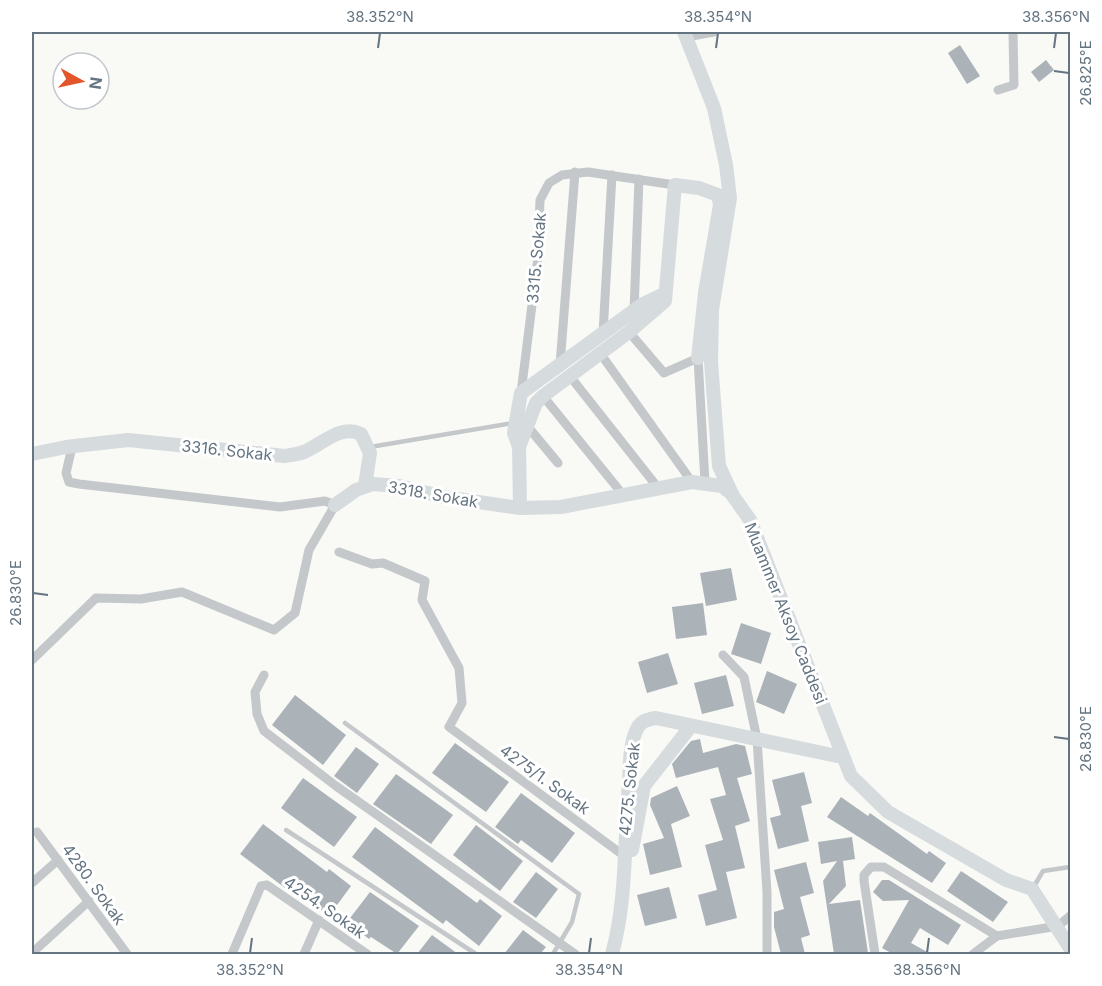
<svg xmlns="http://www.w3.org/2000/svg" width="1102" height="986" viewBox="0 0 1102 986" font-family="Inter,sans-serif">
  <rect width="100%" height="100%" fill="#f9f9f6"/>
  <!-- building -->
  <g fill="#abb3b9">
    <path d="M960,45L980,76L967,84L948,53Z"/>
    <path d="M1046,60L1054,70L1039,82L1031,72Z"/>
    <path d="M731,568L737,600L706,606L700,573Z"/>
    <path d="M703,603L707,635L676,639L672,607Z"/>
    <path d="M741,623L771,633L761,664L731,654Z"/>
    <path d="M668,653L678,684L647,693L638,662Z"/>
    <path d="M767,671L797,684L784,714L756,702Z"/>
    <path d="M726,675L734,706L702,714L694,683Z"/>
    <path d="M295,695L346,735L323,765L272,725Z"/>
    <path d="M700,739L703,753L736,744L745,746L752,774L737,778L750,821L735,826L745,868L726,872L737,918L706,926L698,895L717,890L705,845L723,840L710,799L726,795L718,767L676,778L672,764L691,741Z"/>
    <path d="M455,743L509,782L486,812L432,773Z"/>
    <path d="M356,747L379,764L357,793L334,776Z"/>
    <path d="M804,772L812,803L801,806L809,841L778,849L770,818L781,815L772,780Z"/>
    <path d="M396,774L453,815L431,844L373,804Z"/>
    <path d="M303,778L357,817L334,847L281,808Z"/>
    <path d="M677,786L690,816L671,824L682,867L650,875L643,844L664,838L650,805L651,798Z"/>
    <path d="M521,793L575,833L552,863L521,840L518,844L495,827Z"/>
    <path d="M841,797L868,816L870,813L927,854L929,851L946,863L932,883L827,817Z"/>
    <path d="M263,824L327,872L329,869L351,886L329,916L300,894L297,897L240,854Z"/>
    <path d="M476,825L523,861L500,891L453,855Z"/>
    <path d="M375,827L477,903L480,899L502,916L479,946L446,920L443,924L352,857Z"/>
    <path d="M852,837L855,859L843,861L846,886L829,904L860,900L868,953L834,954L823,881L837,861L821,864L818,842Z"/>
    <path d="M806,862L814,893L800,897L810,935L801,938L805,954H781L774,927V912L784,909L774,870Z"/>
    <path d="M961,871L1008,902L993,922L947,891Z"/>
    <path d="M536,872L558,889L536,918L513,902Z"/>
    <path d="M882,880H889L961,925L948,945L920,928L911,943L931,954H893L882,948L909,900L883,901L873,892Z"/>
    <path d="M669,887L677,918L645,926L637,895Z"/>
    <path d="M370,892L419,926L397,954L371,937L369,939L347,922Z"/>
    <path d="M523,930L546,947L540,954H504Z"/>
    <path d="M432,935L458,954H417Z"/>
  </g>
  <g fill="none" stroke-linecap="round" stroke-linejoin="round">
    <!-- lane -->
    <g stroke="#c4c8cb" stroke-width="4.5">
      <path d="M370,447L513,423"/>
      <path d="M345,723L579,894L572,922L553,954"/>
      <path d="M286,830L476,954"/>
      <path d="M1033,888L1043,871L1070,867"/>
    </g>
    <!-- street -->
    <g stroke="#c4c8cb" stroke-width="9">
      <path d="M686,37L714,32"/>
      <path d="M998,90L1014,85L1013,32"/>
      <path d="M634,311L639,179"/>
      <path d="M629,332L664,373L698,358L705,482"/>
      <path d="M603,333L612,175"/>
      <path d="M600,353L692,482"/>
      <path d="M560,365L575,172"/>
      <path d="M569,375L659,489"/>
      <path d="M521,393L538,257L540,200L549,183L562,175L588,172L675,185"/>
      <path d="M543,396L624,496"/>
      <path d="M528,427L558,463"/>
      <path d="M339,552L372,564L383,563L425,581L422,600L459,668L462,703L449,727L623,855"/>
      <path d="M723,655L744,677L757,739L767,892V954"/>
      <path d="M32,660L96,598L141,599L182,592L274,630L295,613L309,550L335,505L325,501L280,507L79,484L69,482L66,473L72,447"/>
      <path d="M264,675L255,692L257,714L264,731L336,786L575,954"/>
      <path d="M37,832L127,954"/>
      <path d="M32,883L58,860"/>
      <path d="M32,953L89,901"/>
      <path d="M232,954L261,886L267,885L367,954"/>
      <path d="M304,954L319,920"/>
      <path d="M875,954L864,881V875L871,867H884L997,936L1058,926L1070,916"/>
      <path d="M973,954L997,936"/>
    </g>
    <!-- secondary -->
    <g stroke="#d6dbde" stroke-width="14">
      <path d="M684,32L714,108L726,165L730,198L712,310L711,362L719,466L733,496L750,520L851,776L888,812L1006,880L1032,889L1070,948"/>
      <path d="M519,447L536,403L543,396L629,332L665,301L675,185L699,188L718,195L720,205L705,293L698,358"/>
      <path d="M32,454L66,447L128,440L285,456C291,455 298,454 304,452C323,444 340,424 361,434L370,453L365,486"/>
      <path d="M335,505L356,490L373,484L399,486L444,497L520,508L561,507L692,482L722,486L732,494"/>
      <path d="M520,508L519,447L514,433L521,393L643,304L664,294"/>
      <path d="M632,850L644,786L691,726"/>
      <path d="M612,954C627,900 624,841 629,784C630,767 629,744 637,729C640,721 648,719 656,718L842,757"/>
    </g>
  </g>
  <!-- ticks -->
  <path fill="none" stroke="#647481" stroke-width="2" d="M378,48L380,33M716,48L718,33M1054,48L1056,33M1054,71L1069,73M33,593L48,595M1054,737L1069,739M250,953L252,938M589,953L591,938M927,953L929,938"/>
  <g text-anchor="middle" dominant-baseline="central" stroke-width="6" stroke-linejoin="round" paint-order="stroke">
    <!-- street labels -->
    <g font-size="16" fill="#647481" stroke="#fff">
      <text transform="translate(536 258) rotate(-85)">3315. Sokak</text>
      <text transform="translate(227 450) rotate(6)">3316. Sokak</text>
      <text transform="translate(433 494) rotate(10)">3318. Sokak</text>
      <text transform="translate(786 613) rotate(68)">Muammer Aksoy Caddesi</text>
      <text transform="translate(545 779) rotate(36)">4275/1. Sokak</text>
      <text transform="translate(629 789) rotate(-84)">4275. Sokak</text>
      <text transform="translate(94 884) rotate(54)">4280. Sokak</text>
      <text transform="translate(325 907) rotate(35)">4254. Sokak</text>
    </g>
  </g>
  <!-- border -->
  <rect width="1102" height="986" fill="none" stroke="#ffffff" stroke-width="66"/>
  <!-- north arrow -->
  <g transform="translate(81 81) rotate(98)"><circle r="28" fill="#ffffff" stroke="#c1c7cd" stroke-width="1.5"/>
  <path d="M0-4.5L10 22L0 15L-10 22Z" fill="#e3562c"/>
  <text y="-9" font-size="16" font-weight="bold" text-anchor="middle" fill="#647481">N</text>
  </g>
  <rect x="33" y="33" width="1036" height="920" fill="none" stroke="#647481" stroke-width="2"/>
  <g font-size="15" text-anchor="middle" fill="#647481">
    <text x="380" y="22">38.352°N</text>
    <text x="718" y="22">38.354°N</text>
    <text x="1056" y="22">38.356°N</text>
    <text transform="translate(1086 73) rotate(-90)" y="5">26.825°E</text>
    <text transform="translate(16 593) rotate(-90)" y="5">26.830°E</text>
    <text transform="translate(1086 739) rotate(-90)" y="5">26.830°E</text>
    <text x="250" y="975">38.352°N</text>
    <text x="589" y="975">38.354°N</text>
    <text x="927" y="975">38.356°N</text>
  </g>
</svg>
